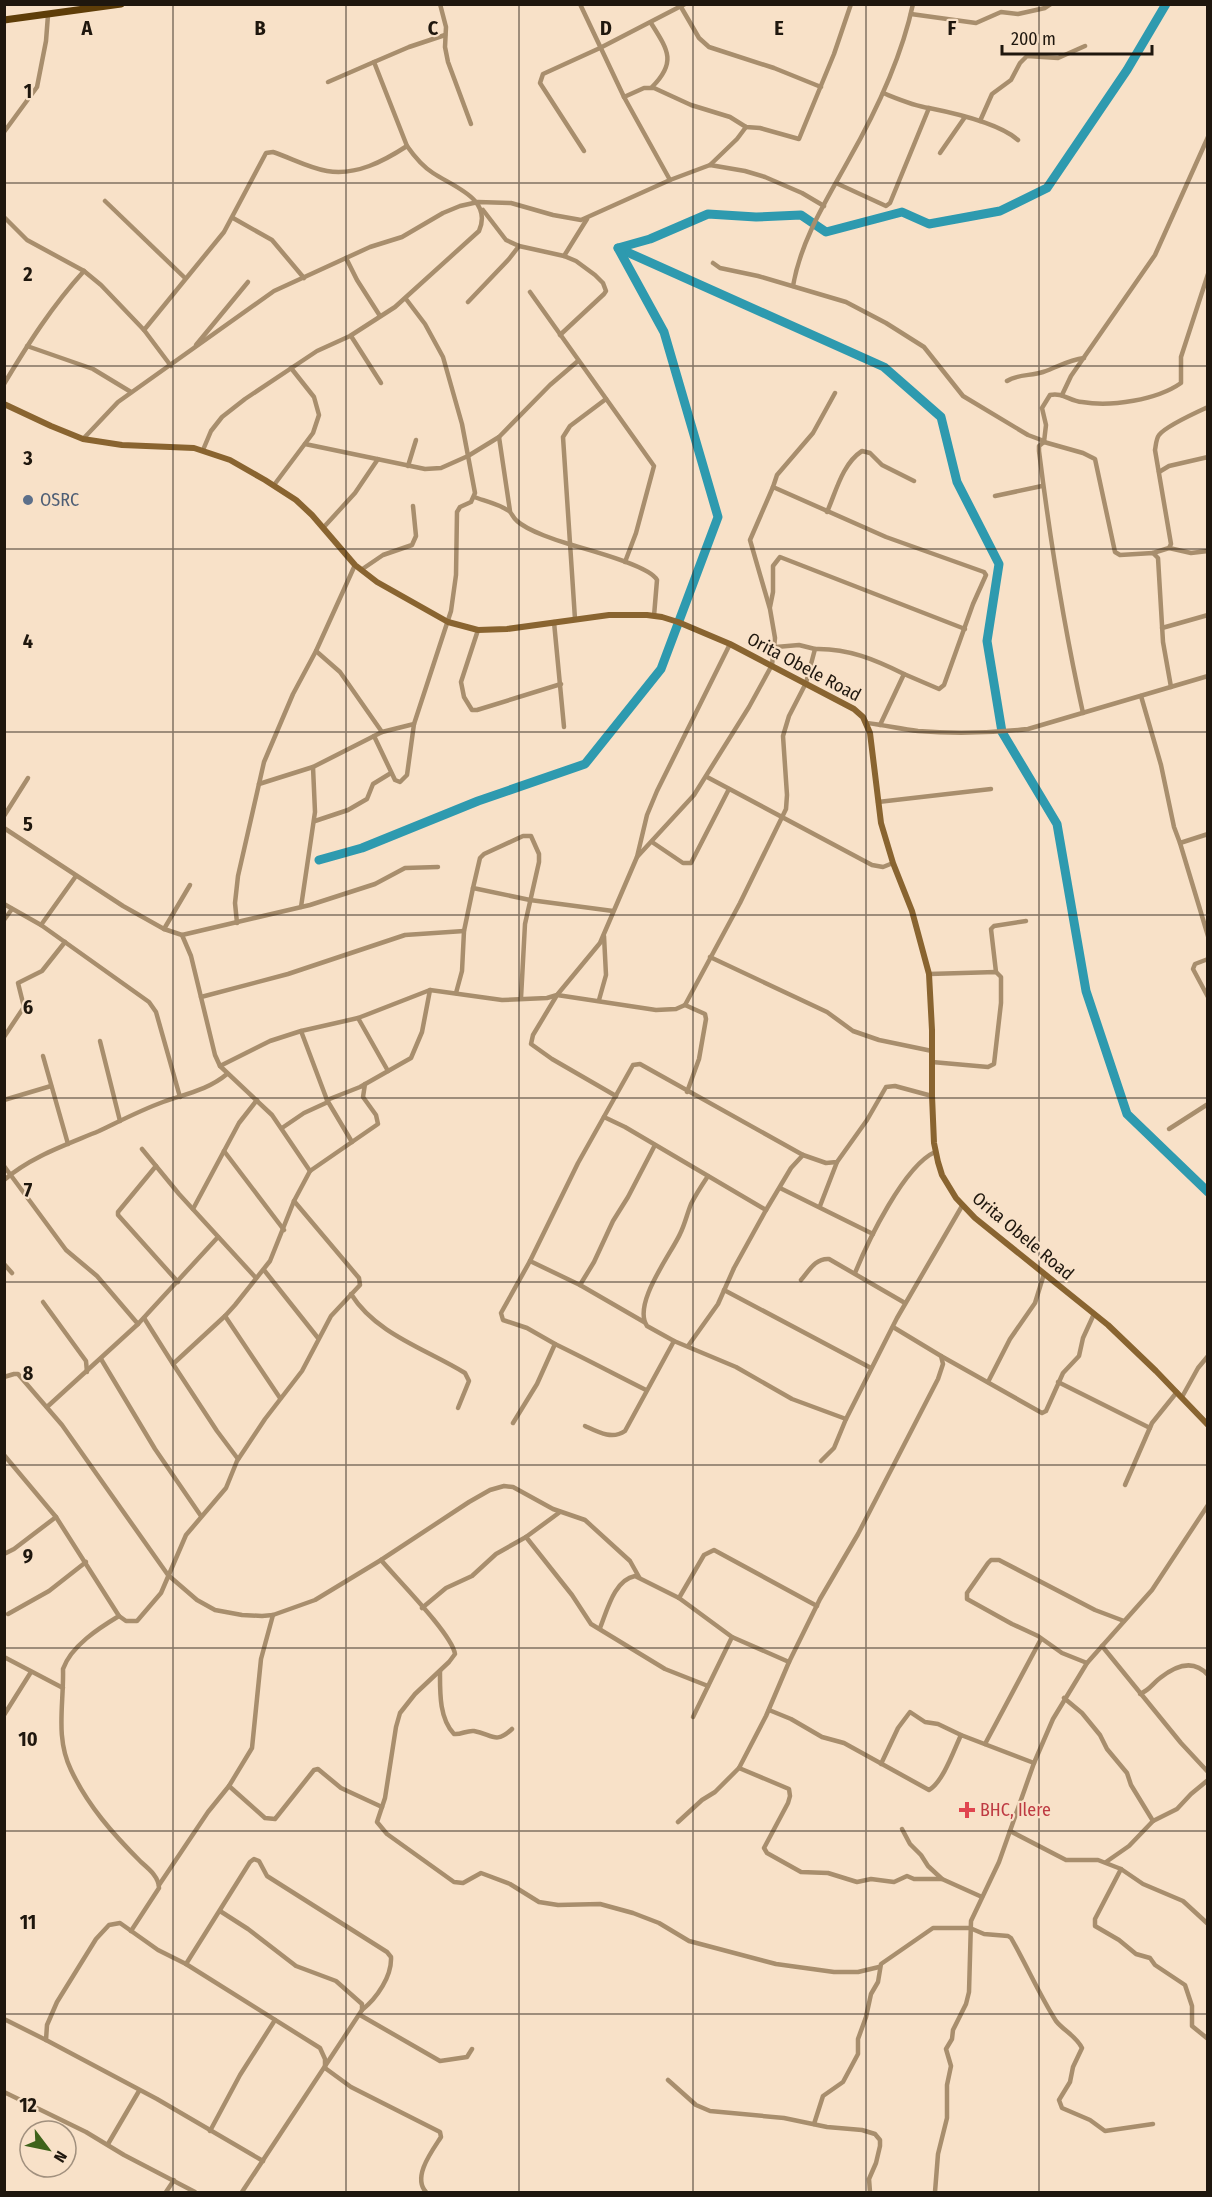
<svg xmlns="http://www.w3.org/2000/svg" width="1212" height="2197" viewBox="0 0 1212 2197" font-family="'Fira Sans Condensed',sans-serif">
  <rect width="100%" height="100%" fill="#f8e1c8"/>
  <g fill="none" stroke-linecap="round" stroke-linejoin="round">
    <!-- river -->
    <g stroke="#2e9aaf" stroke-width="9">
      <path d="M618,248L884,367L941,417L957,482L999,564L987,641L1002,732L1057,824L1086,991L1127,1114L1208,1192"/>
      <path d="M319,860L362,848L478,801L585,764L661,669L718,517L664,332L618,248L650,239L708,214L756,217L801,215L826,232L902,212L929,224L1000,211L1047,188L1127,70L1166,4"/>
    </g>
    <!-- minor -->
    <g stroke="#a88e6d" stroke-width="4.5">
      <path d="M440,4L446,27L445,47L448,62L471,124"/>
      <path d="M580,4L624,97L670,180"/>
      <path d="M681,7L699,38L709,47L774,68L821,87"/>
      <path d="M911,14L976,23L1001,12L1018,14L1045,8L1051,4"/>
      <path d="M651,23C668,50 677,62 652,87"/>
      <path d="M328,82L374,62"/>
      <path d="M883,93C898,99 914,106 929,108C954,113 999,123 1018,140"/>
      <path d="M624,97L644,88H654L691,105L730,117L746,127L760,128L799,139L834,54L851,4"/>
      <path d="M980,121L992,94L1011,80L1020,63L1027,56L1058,58L1085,46"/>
      <path d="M4,132L37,87L46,41L48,15"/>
      <path d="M584,151L540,83L543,74L600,48L685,4"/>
      <path d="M940,153L965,117"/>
      <path d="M710,165L737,139L746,127"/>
      <path d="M836,183L886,206L890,203L929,108"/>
      <path d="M105,201L185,278"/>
      <path d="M483,210L506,240L519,246L564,256L576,261L595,275L603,283L606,291L604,294L560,335"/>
      <path d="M4,217L27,240L84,271L101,285L144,330L171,366"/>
      <path d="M233,218L272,240L304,278"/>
      <path d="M564,256L587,219"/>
      <path d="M346,258L357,280L380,316"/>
      <path d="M713,263L720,268L758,276L846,302L886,323L924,347L963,396L1028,435L1044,441"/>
      <path d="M793,286C801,240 826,201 848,161C876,112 901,60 913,4"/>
      <path d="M530,292L654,466L636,533L625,562"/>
      <path d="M468,302L509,259L519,246"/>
      <path d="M144,330L224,232L266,153L273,152C291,158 309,168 327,171C356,176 384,161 407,146"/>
      <path d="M351,336L381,383"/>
      <path d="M196,345L248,282"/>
      <path d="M27,346L93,369L131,392"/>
      <path d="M1007,381C1018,374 1031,376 1043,372C1058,367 1068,360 1084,358"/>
      <path d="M4,384C28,344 52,306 84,271"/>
      <path d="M835,393L813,433L777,475L773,487L886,537L984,572L986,575L973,604L944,685L939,689L904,674L880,725"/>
      <path d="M1062,395L1071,376L1155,255L1208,137"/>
      <path d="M499,437L510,511"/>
      <path d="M83,439L118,402L274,291L370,247L402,237L443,213L460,206L478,202L511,203L553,215L581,220L670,180L710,165L745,171L765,177L802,193L824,206"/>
      <path d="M1044,442L1046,425L1042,408L1050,395C1062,392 1070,401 1082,402C1111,407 1157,400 1181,383V357L1208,274"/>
      <path d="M305,444L425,469L441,468L468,456L499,437L550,385L578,361"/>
      <path d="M203,450L211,431L222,417L245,399L317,351L350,336L395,307L479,231C493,199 454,187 433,173C422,166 414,156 407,146L374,62L409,47L445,35"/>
      <path d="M408,466L416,440"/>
      <path d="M1159,472L1169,466L1208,457"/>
      <path d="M274,485L313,433L319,415L314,397L291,368"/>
      <path d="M995,496L1042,486"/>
      <path d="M474,497C485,501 499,504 509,511C512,513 513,518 517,521C528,531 558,541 572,545C589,550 650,566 657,580L654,616"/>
      <path d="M827,512C836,492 842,464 862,451L870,453L882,465L914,481"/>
      <path d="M323,528L355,493L378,459"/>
      <path d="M1169,548L1191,553L1208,551"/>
      <path d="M1153,553L1169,548L1171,544L1155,450C1156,445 1156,439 1159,435C1165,427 1197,412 1208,407"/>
      <path d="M361,570L383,555L412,545L416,536L413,506"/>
      <path d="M770,607L773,592V566L780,557L965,629"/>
      <path d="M575,619L563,437L570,426L606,399"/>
      <path d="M554,622L564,727"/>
      <path d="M1162,628L1208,615"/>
      <path d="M478,630L461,682L464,697L472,710H477L561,684"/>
      <path d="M776,647L799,645L815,649"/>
      <path d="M316,651L340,672L382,732"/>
      <path d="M1141,696L1161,765L1174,827L1180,843L1208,834"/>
      <path d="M1083,713C1064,627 1050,539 1039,451V446L1044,442L1083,453L1095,459L1115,552L1120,555L1153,553L1158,558L1163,642L1171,687"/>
      <path d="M867,723C884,725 901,729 918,731C955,734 991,733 1028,729L1208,676"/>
      <path d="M374,736L395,780L400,782L407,775L414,724"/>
      <path d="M707,777L872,865L883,867L893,863"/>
      <path d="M259,784L313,767L382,732L414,724L451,611L456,575L457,512L460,507L471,502L475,493L462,424L443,357L425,324L406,299"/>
      <path d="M878,802L991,789"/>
      <path d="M4,816L28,778"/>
      <path d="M315,821L348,810L367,799L373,784L391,773"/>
      <path d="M4,828L123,906L164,929L182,935L310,905L375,884L405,868L438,867"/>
      <path d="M652,842L683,863H691L729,789"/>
      <path d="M1180,843L1208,936"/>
      <path d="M637,857L647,815L657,791L730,644"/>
      <path d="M473,888L480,858L484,854L523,836H531L539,854V862L525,924L521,998"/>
      <path d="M4,904L41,925L149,1002L156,1012L180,1097"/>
      <path d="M301,907L315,812L313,767"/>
      <path d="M4,920L12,909"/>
      <path d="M237,923L235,903L238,876L264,762L293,694L316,651L355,565"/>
      <path d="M41,925L76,876"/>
      <path d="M164,929L190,885"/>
      <path d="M182,935L191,956L215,1055L220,1066L272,1115L310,1171"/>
      <path d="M710,957L827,1012L853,1031L879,1040L932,1051"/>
      <path d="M1208,959L1195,964L1193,969L1208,997"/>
      <path d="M996,972L991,929L994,926L1026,921"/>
      <path d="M929,974L996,972L1001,977V1003L994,1064L988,1067L932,1062"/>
      <path d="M456,993L462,971L464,931L473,888L530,900L613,911"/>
      <path d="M201,997L288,974L405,935L464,931"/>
      <path d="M599,1000L606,975L604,936"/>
      <path d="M685,1005L705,1014L706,1019L699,1059L687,1092"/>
      <path d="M358,1018L388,1071"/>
      <path d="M301,1031L327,1100L352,1142"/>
      <path d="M4,1037L24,1007L18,983L42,971L65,942"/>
      <path d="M100,1041L120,1121"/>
      <path d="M43,1056L68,1144"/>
      <path d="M220,1066L270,1041L301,1031L358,1018L430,990L502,1000L547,998L557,995L600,943L637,857L694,795L749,707L772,665L775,638L770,609L750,540L773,487"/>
      <path d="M616,1096L552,1059L531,1044L533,1035L557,995L656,1010L676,1009L685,1005L740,903L786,809L787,795L783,736L789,716L806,683L815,649C848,648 876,660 904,674"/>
      <path d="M4,1100L51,1086"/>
      <path d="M327,1100L360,1087L411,1058L422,1032L430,990"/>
      <path d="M604,1117L625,1127L766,1210"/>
      <path d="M282,1128L304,1113L328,1102"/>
      <path d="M1169,1129L1208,1104"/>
      <path d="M142,1149L179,1194L256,1278"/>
      <path d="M224,1151L284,1230"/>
      <path d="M4,1166L66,1250L97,1276L138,1324"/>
      <path d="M156,1166L118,1212V1215L178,1282"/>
      <path d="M708,1176C702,1185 696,1194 691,1204C687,1214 685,1224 680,1234C671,1254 632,1304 647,1326L674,1341L736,1367L792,1399L846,1419"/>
      <path d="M4,1180C32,1156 66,1145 99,1131C120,1121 141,1110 163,1102C185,1094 208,1090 227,1074"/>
      <path d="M780,1188L873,1234"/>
      <path d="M820,1206L837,1162"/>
      <path d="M193,1209L239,1123L257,1100"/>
      <path d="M530,1261L580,1285L644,1322"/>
      <path d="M4,1264L12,1273"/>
      <path d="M264,1270L318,1338"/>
      <path d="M855,1273C868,1241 904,1166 935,1152"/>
      <path d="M801,1280C809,1271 815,1258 829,1259L905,1303"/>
      <path d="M580,1285L594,1262L613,1221L628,1197L655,1145"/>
      <path d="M724,1290L871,1368"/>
      <path d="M351,1294C376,1334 426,1349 465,1373L469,1381L458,1408"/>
      <path d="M43,1302L86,1361L87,1372"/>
      <path d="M225,1316L173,1364L217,1431L238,1459"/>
      <path d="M144,1318L173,1364"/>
      <path d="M555,1344C586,1359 616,1375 646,1390"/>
      <path d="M688,1346L718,1304L734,1268L766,1210L791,1168L803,1155"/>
      <path d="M941,1356L1042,1413L1046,1411L1063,1373L1079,1356L1083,1338L1094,1314"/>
      <path d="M101,1359L155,1449L201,1516"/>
      <path d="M4,1377L14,1374H18L62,1425L168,1575L197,1600L215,1610L242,1615L262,1616L273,1615L315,1600L381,1560L469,1502L490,1490L504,1486L513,1487L553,1509L585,1520L630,1561L639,1577"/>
      <path d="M988,1382L1010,1339L1035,1303L1044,1274"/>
      <path d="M1058,1382L1150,1428"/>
      <path d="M1182,1397L1198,1368L1208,1356"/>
      <path d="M280,1398L225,1316L235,1305L270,1261L294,1201L310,1171L378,1124L376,1115L363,1097L365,1084"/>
      <path d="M47,1407L138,1324L218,1237"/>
      <path d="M513,1423L537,1384L555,1344L527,1328L503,1320L501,1313L530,1261L578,1163L633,1065L640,1064L803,1155L826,1163L837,1162L867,1120L886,1087L895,1086L932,1096"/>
      <path d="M585,1426C598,1432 612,1440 625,1431L674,1341"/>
      <path d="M4,1455L56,1517L119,1616L126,1621H137L161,1593L186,1535L226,1488L237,1461L265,1419L302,1371L331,1316L360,1285L359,1278L294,1201"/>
      <path d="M821,1461L834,1448L846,1419L897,1318L962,1206"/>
      <path d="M1125,1485L1152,1423L1177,1392"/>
      <path d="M526,1537L572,1595L591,1624L665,1669L708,1686"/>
      <path d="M4,1554L14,1549L56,1517"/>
      <path d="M381,1560C396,1578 452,1634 455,1654L449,1662L415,1694L400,1713L396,1727L385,1798L377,1822L387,1834L454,1882L463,1883L481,1873L510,1884L539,1902L558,1905L600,1904L633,1913L659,1923L689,1941L776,1964L834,1972H858L879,1967"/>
      <path d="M679,1598L704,1555L714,1550L817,1606"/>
      <path d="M422,1608L446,1588L472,1576L496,1554L526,1537L560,1512"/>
      <path d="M8,1614L49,1591L86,1562"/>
      <path d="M273,1615L261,1659L252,1748L229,1786L265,1818L275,1819L314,1770L318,1769L341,1788L382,1807"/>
      <path d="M119,1616C99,1628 71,1646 63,1669C64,1704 55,1737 71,1770C88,1806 113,1834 141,1862C149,1869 159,1877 159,1888L131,1931"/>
      <path d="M600,1628C607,1611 614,1580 635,1576L679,1598L732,1637L789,1662"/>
      <path d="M1102,1646L1181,1743L1208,1772"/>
      <path d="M4,1657L63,1688"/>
      <path d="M1087,1663L1062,1653L1038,1636L1012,1624L967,1599V1593L988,1563L991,1560H999L1095,1610L1124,1621"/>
      <path d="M440,1671C440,1692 439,1718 454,1734C461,1735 467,1730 474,1731C492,1734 495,1745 512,1729"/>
      <path d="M1140,1694C1150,1690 1152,1684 1160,1678C1175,1666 1193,1658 1208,1675"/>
      <path d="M1064,1698L1082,1713L1100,1735L1107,1749L1127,1773L1131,1785L1153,1821"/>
      <path d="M769,1710L791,1719L822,1737L844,1743L929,1790C943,1782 954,1750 961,1735L1034,1763"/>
      <path d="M4,1715L31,1672"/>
      <path d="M693,1717L732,1637"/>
      <path d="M985,1744L1041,1639"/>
      <path d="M881,1764L898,1728L910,1712L925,1722L938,1724L961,1735"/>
      <path d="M739,1768L789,1789L790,1796L788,1803L764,1848L767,1853L801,1872L828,1873L857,1882L871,1879L894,1882L907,1876L914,1879H942"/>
      <path d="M678,1822L702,1800L715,1792L739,1768L766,1716L789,1662L820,1599L858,1534L938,1379L943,1364L941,1356L893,1327"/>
      <path d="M902,1829L910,1844L921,1855L928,1866L942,1879L982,1897"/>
      <path d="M1010,1831L1066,1860H1098L1121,1869L1143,1884L1183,1901L1208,1924"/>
      <path d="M1106,1862L1129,1846L1153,1821L1177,1809L1191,1794L1208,1780"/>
      <path d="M1121,1869L1095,1919V1926L1119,1940L1136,1954L1150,1958L1155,1965L1185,1985L1192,2006V2026L1208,2039"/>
      <path d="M159,1885L208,1812L229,1786"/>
      <path d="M220,1911L248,1929L296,1966L336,1981L362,2004V2010"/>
      <path d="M186,1964L250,1862L254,1859L259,1861L267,1876L387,1952L391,1957C392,1976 377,1998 362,2010L242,2192"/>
      <path d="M360,2015L440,2061L467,2057L472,2049"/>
      <path d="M4,2019L46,2040"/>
      <path d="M325,2068L351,2087L440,2132L441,2137C432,2151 412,2177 426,2192"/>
      <path d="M668,2080L696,2105L710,2111L784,2118L827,2127L862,2130L875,2134L880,2140V2146L876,2163L869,2179L870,2192"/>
      <path d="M4,2092L86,2132L124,2155L195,2192"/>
      <path d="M814,2124L823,2096L843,2082L858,2054V2039L866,2017L871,1994L878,1982L881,1964L933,1928H970L984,1934L1008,1936L1011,1938C1027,1966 1039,1994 1056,2021C1064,2031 1076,2036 1082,2048L1073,2067L1070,2082L1059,2100L1062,2108L1090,2120L1105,2131L1153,2124"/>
      <path d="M210,2131L240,2075L275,2020"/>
      <path d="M108,2144L139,2091"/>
      <path d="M263,2161L157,2099L46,2040L47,2025L57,2002L96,1939L109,1925L120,1923L158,1950L186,1964L320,2048L325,2059V2068"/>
      <path d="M166,2192L174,2180"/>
      <path d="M935,2192L938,2154L947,2118V2085L951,2066L946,2049L952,2039L953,2030L966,2004L969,1992L971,1921L999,1862L1034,1763L1053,1719L1087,1663L1152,1590L1208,1505"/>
    </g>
    <!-- secondary -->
    <path stroke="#896430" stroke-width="6" d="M4,404L51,426L83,439L122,445L194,448L230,460L265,480L296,500L312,515L355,565L377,582L448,622L478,630L507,629L609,615H647L662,617L678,622L730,644L854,709L863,717L870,733L881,823L893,863L912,911L929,974L932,1030V1096L934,1143L938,1162L942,1175L956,1198L975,1218L1108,1325L1156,1371L1208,1425"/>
    <!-- trunk -->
    <path stroke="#5e3d08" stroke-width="7" d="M4,20L121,4"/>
  </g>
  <!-- grid -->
  <path fill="none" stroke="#1f170e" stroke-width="1.5" stroke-opacity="0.55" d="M173,4V2192M346,4V2192M519,4V2192M693,4V2192M866,4V2192M1039,4V2192M4,183H1208M4,366H1208M4,549H1208M4,732H1208M4,915H1208M4,1098H1208M4,1282H1208M4,1465H1208M4,1648H1208M4,1831H1208M4,2014H1208"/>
  <!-- markers -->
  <circle fill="#5c6f8a" stroke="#f8e1c8" stroke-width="2" cx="28" cy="500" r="6"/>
  <path fill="#e0444e" stroke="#f8e1c8" stroke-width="2" d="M964 1801h6v6h6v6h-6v6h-6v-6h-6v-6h6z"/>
  <g text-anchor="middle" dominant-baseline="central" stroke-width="4.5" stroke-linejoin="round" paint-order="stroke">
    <!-- service labels -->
    <g font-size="18" fill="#4e5e75" stroke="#f8e1c8" text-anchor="start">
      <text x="40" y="500">OSRC</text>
    </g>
    <!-- street labels -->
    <g font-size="18" fill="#1f170e" stroke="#f8e1c8">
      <text transform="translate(804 667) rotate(28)">Orita Obele Road</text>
      <text transform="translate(1023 1236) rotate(40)">Orita Obele Road</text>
    </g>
    <!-- health labels -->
    <g font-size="18" fill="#be3a42" stroke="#f8e1c8" text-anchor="start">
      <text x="980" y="1810">BHC, Ilere</text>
    </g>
  </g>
  <g font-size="20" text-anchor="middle" font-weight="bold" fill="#1f170e" stroke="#f8e1c8" stroke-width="4.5" stroke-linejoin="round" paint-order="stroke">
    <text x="87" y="35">A</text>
    <text x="260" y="35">B</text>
    <text x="433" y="35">C</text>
    <text x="606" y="35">D</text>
    <text x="779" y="35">E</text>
    <text x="952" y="35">F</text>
    <text x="28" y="98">1</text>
    <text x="28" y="281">2</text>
    <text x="28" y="465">3</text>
    <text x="28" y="648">4</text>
    <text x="28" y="831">5</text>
    <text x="28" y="1014">6</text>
    <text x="28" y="1197">7</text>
    <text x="28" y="1380">8</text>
    <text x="28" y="1563">9</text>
    <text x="28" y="1746">10</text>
    <text x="28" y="1929">11</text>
    <text x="28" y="2112">12</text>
  </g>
  <!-- border -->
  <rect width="1212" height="2197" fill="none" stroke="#1f170e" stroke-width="12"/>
  <!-- north arrow -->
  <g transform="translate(48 2149) rotate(122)"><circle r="28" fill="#f8e1c8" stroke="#a1907e" stroke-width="1.5"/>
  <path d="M0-4.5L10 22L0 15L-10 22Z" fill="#3f631b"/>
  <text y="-9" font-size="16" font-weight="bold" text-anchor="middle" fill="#1f170e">N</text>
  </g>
  <!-- scale -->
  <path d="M1002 45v9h150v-9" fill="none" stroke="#1f170e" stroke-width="3"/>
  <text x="1011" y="45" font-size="18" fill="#1f170e" stroke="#f8e1c8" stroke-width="4.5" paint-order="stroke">200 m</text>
</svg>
